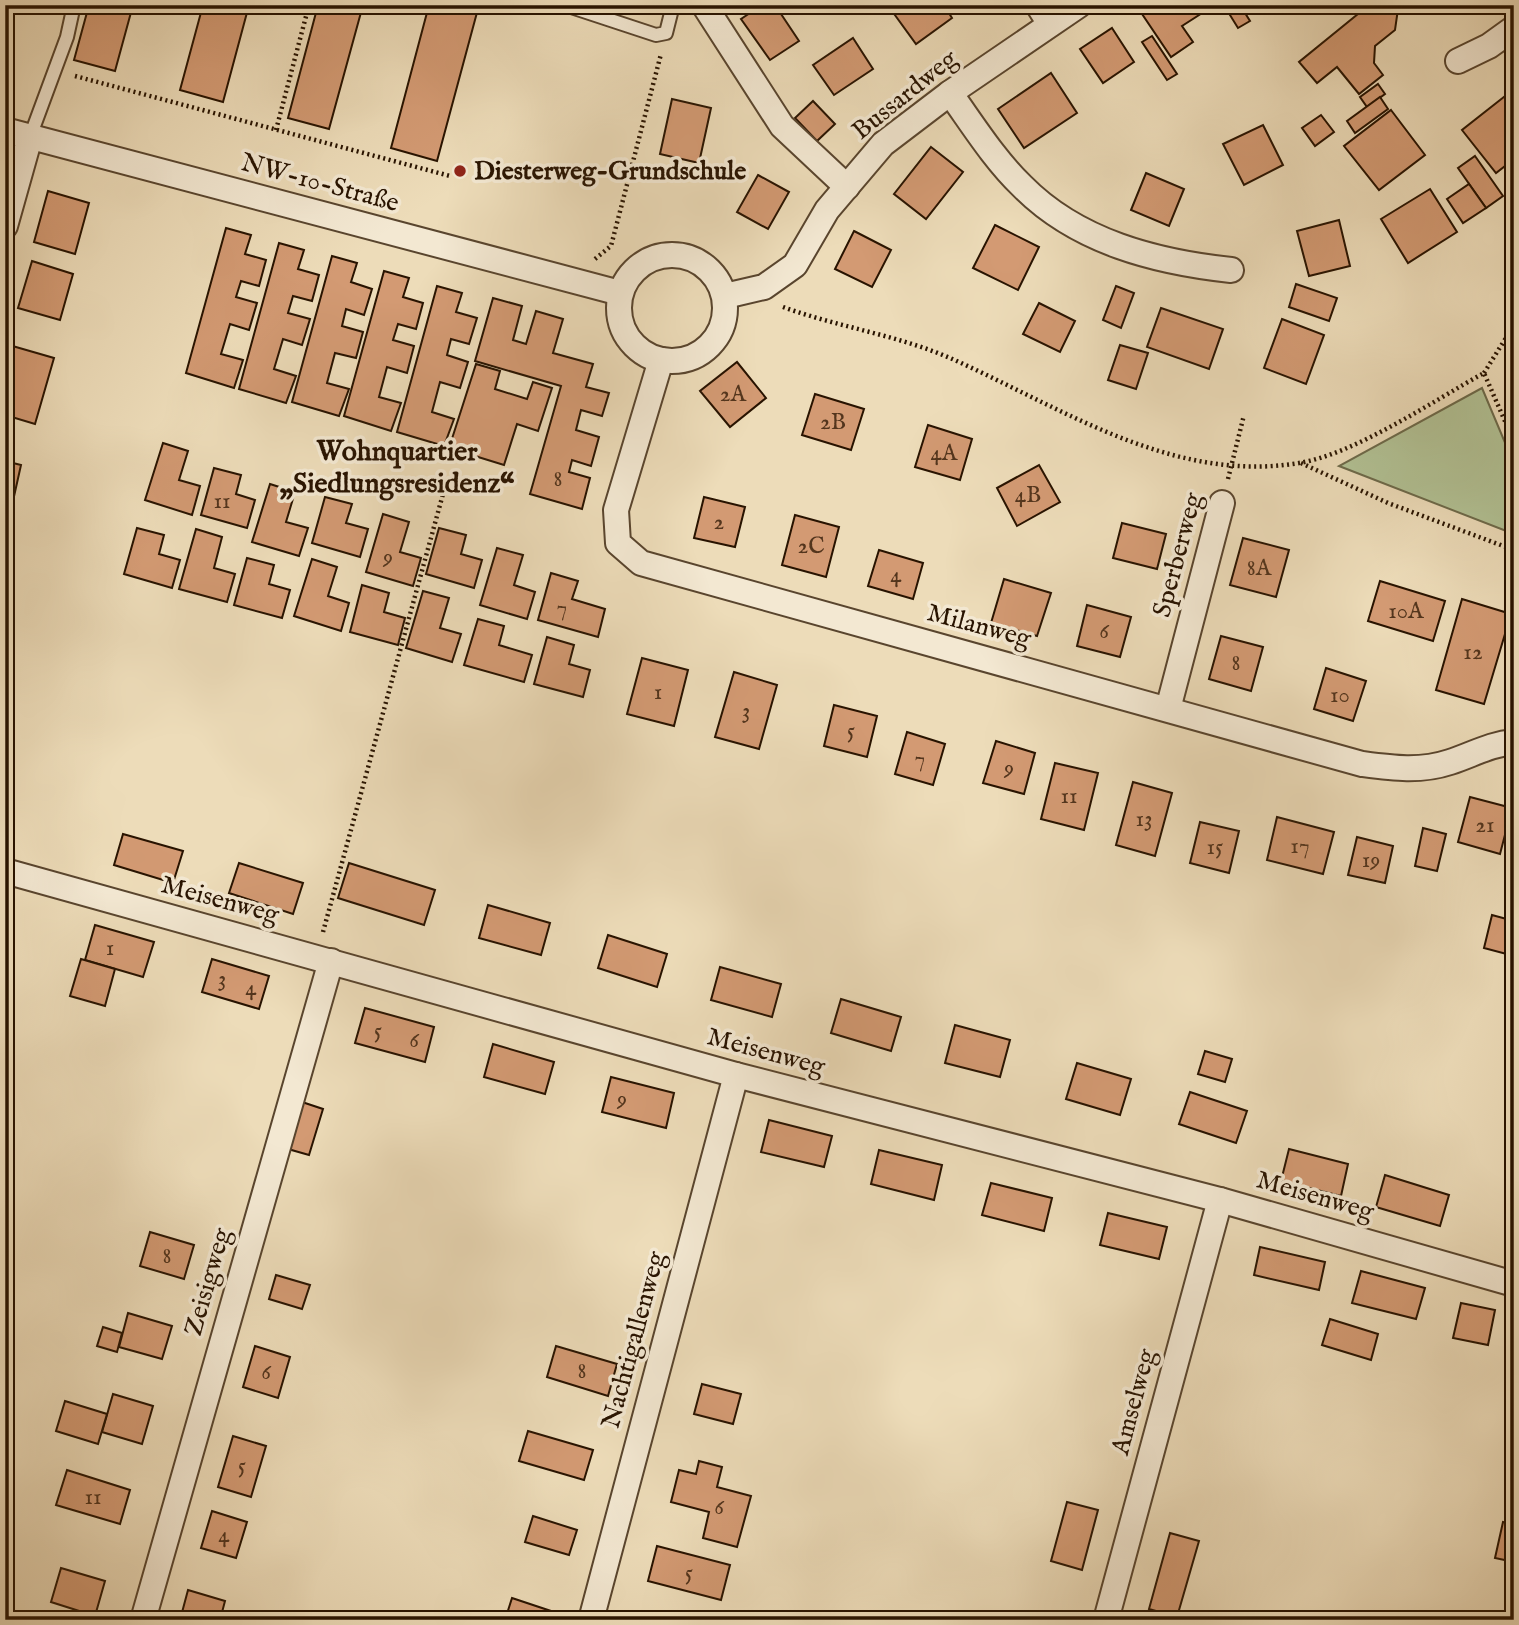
<svg xmlns="http://www.w3.org/2000/svg" width="1519" height="1625" viewBox="0 0 1519 1625" font-family="'IM FELL English',serif">
  <rect width="100%" height="100%" fill="#eddcb9"/>
  <filter id="stains"><feTurbulence type="fractalNoise" baseFrequency=".00286" numOctaves="4"/><feColorMatrix values="0 0 0 0 .2 0 0 0 0 .09 0 0 0 0 .02 0 0 0 .5 -.17"/></filter>
  <radialGradient id="worn" r=".72"><stop offset=".6" stop-color="#630" stop-opacity="0"/><stop offset="1" stop-color="#630" stop-opacity=".3"/></radialGradient>
  <!-- green -->
  <path fill="#b2c295" stroke="#6d6a4a" stroke-width="2" d="M1482,388L1514,464V534L1339,466Z"/>
  <!-- building -->
  <g fill="#d39a73" stroke="#281300" stroke-width="2">
    <path d="M89,5H133L115,71L74,60Z"/>
    <path d="M203,5H249L223,102L180,90Z"/>
    <path d="M318,5H363L329,129L288,118Z"/>
    <path d="M429,5H479L437,161L391,148Z"/>
    <path d="M762,5H775L799,41L770,60L741,19Z"/>
    <path d="M900,5H944L952,18L916,44L892,11Z"/>
    <path d="M1136,5H1208L1210,8L1182,26L1193,42L1171,57Z"/>
    <path d="M1227,5H1240L1250,21L1238,28L1225,7Z"/>
    <path d="M1369,5H1395L1398,9L1395,30L1375,46L1374,63L1383,75L1359,94L1337,67L1317,83L1299,62Z"/>
    <path d="M1112,28L1134,62L1103,83L1080,49Z"/>
    <path d="M1152,36L1177,74L1167,80L1142,42Z"/>
    <path d="M853,38L873,69L834,95L813,65Z"/>
    <path d="M1051,73L1077,113L1024,148L998,109Z"/>
    <path d="M1378,84L1385,94L1367,107L1360,97Z"/>
    <path d="M1514,89V159L1496,173L1462,130Z"/>
    <path d="M1380,97L1388,109L1355,133L1347,121Z"/>
    <path d="M672,99L711,108L699,163L660,154Z"/>
    <path d="M813,101L835,124L817,141L795,118Z"/>
    <path d="M1391,110L1425,155L1379,190L1344,146Z"/>
    <path d="M1321,115L1334,132L1315,146L1302,128Z"/>
    <path d="M1263,125L1283,165L1244,185L1223,144Z"/>
    <path d="M931,147L963,172L926,219L894,194Z"/>
    <path d="M1475,156L1503,196L1486,208L1458,168Z"/>
    <path d="M1146,173L1184,189L1169,226L1131,210Z"/>
    <path d="M758,175L789,192L768,229L737,212Z"/>
    <path d="M1469,184L1486,208L1463,223L1447,199Z"/>
    <path d="M1430,189L1457,232L1408,263L1381,219Z"/>
    <path d="M48,191L89,203L75,254L34,242Z"/>
    <path d="M1339,220L1350,266L1309,276L1297,231Z"/>
    <path d="M995,225L1039,247L1018,290L973,268Z"/>
    <path d="M226,228L251,235L245,254L266,260L259,286L241,281L236,297L257,303L249,330L230,324L221,354L243,360L234,388L186,373Z"/>
    <path d="M854,231L891,250L872,287L835,269Z"/>
    <path d="M279,243L304,250L298,269L319,275L312,301L293,296L288,313L310,319L302,345L283,339L274,369L296,376L286,403L239,389Z"/>
    <path d="M332,256L357,263L351,282L372,289L364,315L346,309L342,326L363,332L356,358L335,353L327,383L349,389L339,416L292,402Z"/>
    <path d="M32,261L73,274L60,320L18,308Z"/>
    <path d="M384,271L409,278L403,297L423,303L416,329L398,324L393,340L414,346L407,373L387,367L379,397L401,403L391,431L344,416Z"/>
    <path d="M1296,284L1337,298L1329,321L1289,307Z"/>
    <path d="M437,286L462,293L456,312L477,318L469,344L451,339L447,355L468,362L460,388L440,382L432,412L454,419L444,446L397,432Z"/>
    <path d="M1116,286L1134,293L1121,328L1103,320Z"/>
    <path d="M493,298L522,306L513,340L526,344L536,311L563,319L553,353L593,364L586,387L609,393L602,416L581,410L576,430L599,437L591,466L572,460L569,472L590,478L582,509L530,494L561,386L475,361Z"/>
    <path d="M1039,303L1075,321L1060,352L1023,334Z"/>
    <path d="M1161,308L1223,329L1209,369L1147,347Z"/>
    <path d="M1282,319L1324,335L1306,384L1264,368Z"/>
    <path d="M9,345L54,358L35,424L5,415V357Z"/>
    <path d="M1120,345L1148,353L1136,389L1108,380Z"/>
    <path d="M737,362L766,398L730,427L700,391Z"/>
    <path d="M476,364L500,371L495,389L527,399L533,382L552,388L538,431L517,424L504,465L449,448Z"/>
    <path d="M815,394L864,409L851,450L802,435Z"/>
    <path d="M928,425L972,439L960,480L915,467Z"/>
    <path d="M163,443L188,451L179,480L200,486L192,515L145,500Z"/>
    <path d="M5,461L21,465L7,528L5,527Z"/>
    <path d="M1039,465L1060,502L1017,526L997,488Z"/>
    <path d="M214,468L241,475L236,494L255,500L247,528L201,515Z"/>
    <path d="M270,484L295,492L286,522L308,528L299,556L252,542Z"/>
    <path d="M325,497L352,504L346,523L368,529L360,557L312,543Z"/>
    <path d="M704,497L745,507L735,547L694,538Z"/>
    <path d="M383,514L409,522L400,552L421,558L413,586L366,572Z"/>
    <path d="M795,515L839,527L826,577L782,565Z"/>
    <path d="M1122,523L1166,534L1157,569L1113,558Z"/>
    <path d="M137,528L164,535L159,554L180,560L172,588L124,574Z"/>
    <path d="M439,528L466,535L461,554L482,560L474,588L426,574Z"/>
    <path d="M196,529L222,537L214,568L235,574L227,602L179,589Z"/>
    <path d="M1243,538L1289,550L1276,597L1230,585Z"/>
    <path d="M497,548L523,555L514,585L535,592L527,619L480,605Z"/>
    <path d="M879,550L923,563L913,599L868,586Z"/>
    <path d="M247,558L274,565L269,584L290,590L282,618L234,605Z"/>
    <path d="M312,559L337,567L328,596L349,603L341,631L294,616Z"/>
    <path d="M551,573L578,581L572,599L605,609L598,637L538,620Z"/>
    <path d="M1004,579L1051,593L1037,636L991,623Z"/>
    <path d="M1380,581L1445,601L1433,641L1368,621Z"/>
    <path d="M362,585L389,593L384,612L405,618L398,645L350,632Z"/>
    <path d="M423,591L449,598L440,628L461,634L452,662L406,648Z"/>
    <path d="M1462,599L1511,614L1484,704L1436,690Z"/>
    <path d="M1087,605L1131,617L1120,657L1077,646Z"/>
    <path d="M478,619L504,626L499,645L532,655L524,682L464,665Z"/>
    <path d="M1221,636L1263,647L1251,691L1209,679Z"/>
    <path d="M547,637L574,645L569,664L590,670L583,697L534,684Z"/>
    <path d="M642,658L688,670L674,726L627,714Z"/>
    <path d="M1326,668L1366,681L1353,721L1314,709Z"/>
    <path d="M734,672L777,685L759,749L715,737Z"/>
    <path d="M834,705L877,716L867,757L824,746Z"/>
    <path d="M907,732L945,744L933,785L895,774Z"/>
    <path d="M996,741L1035,753L1024,794L983,783Z"/>
    <path d="M1055,763L1098,773L1084,830L1041,819Z"/>
    <path d="M1133,782L1172,793L1155,856L1116,845Z"/>
    <path d="M1470,797L1512,808L1500,854L1458,842Z"/>
    <path d="M1277,817L1334,832L1323,874L1267,860Z"/>
    <path d="M1200,822L1239,831L1229,873L1190,863Z"/>
    <path d="M1423,828L1446,834L1437,871L1415,866Z"/>
    <path d="M123,834L183,851L173,883L114,865Z"/>
    <path d="M1357,837L1393,846L1385,883L1348,875Z"/>
    <path d="M239,863L303,883L293,914L229,893Z"/>
    <path d="M349,863L435,890L424,925L338,898Z"/>
    <path d="M488,905L550,923L541,955L479,938Z"/>
    <path d="M1492,915L1514,921V956L1484,948Z"/>
    <path d="M95,925L154,942L143,977L85,960Z"/>
    <path d="M608,935L667,954L657,987L598,968Z"/>
    <path d="M81,959L115,969L105,1006L70,996Z"/>
    <path d="M212,959L269,976L259,1009L202,992Z"/>
    <path d="M720,967L781,984L772,1017L711,1000Z"/>
    <path d="M841,999L901,1017L891,1051L831,1033Z"/>
    <path d="M365,1008L434,1027L425,1062L355,1043Z"/>
    <path d="M955,1025L1010,1040L1000,1077L945,1063Z"/>
    <path d="M493,1044L554,1062L545,1094L484,1077Z"/>
    <path d="M1205,1051L1232,1059L1225,1082L1198,1074Z"/>
    <path d="M1077,1063L1131,1079L1120,1115L1066,1099Z"/>
    <path d="M611,1077L674,1093L666,1128L602,1112Z"/>
    <path d="M1190,1092L1247,1111L1236,1143L1179,1124Z"/>
    <path d="M302,1102L323,1109L309,1155L288,1149Z"/>
    <path d="M769,1120L832,1136L824,1167L761,1152Z"/>
    <path d="M1289,1149L1348,1164L1341,1196L1281,1181Z"/>
    <path d="M879,1150L942,1165L934,1200L871,1184Z"/>
    <path d="M1385,1175L1449,1195L1440,1226L1376,1207Z"/>
    <path d="M991,1183L1052,1198L1044,1231L982,1215Z"/>
    <path d="M1108,1213L1167,1227L1159,1259L1100,1245Z"/>
    <path d="M150,1232L194,1245L184,1279L140,1266Z"/>
    <path d="M1260,1247L1325,1262L1319,1290L1254,1275Z"/>
    <path d="M1361,1271L1425,1288L1416,1319L1352,1303Z"/>
    <path d="M276,1275L310,1285L302,1309L269,1299Z"/>
    <path d="M1461,1303L1495,1310L1488,1345L1453,1338Z"/>
    <path d="M128,1313L172,1326L162,1359L119,1347Z"/>
    <path d="M1330,1319L1378,1334L1371,1360L1322,1345Z"/>
    <path d="M103,1327L122,1333L117,1352L97,1346Z"/>
    <path d="M255,1346L290,1357L278,1398L243,1387Z"/>
    <path d="M556,1346L617,1364L608,1396L547,1377Z"/>
    <path d="M702,1384L741,1394L733,1424L694,1414Z"/>
    <path d="M113,1394L153,1406L142,1444L102,1432Z"/>
    <path d="M65,1401L107,1414L98,1444L56,1431Z"/>
    <path d="M528,1431L593,1450L584,1480L519,1461Z"/>
    <path d="M233,1436L266,1446L251,1497L218,1487Z"/>
    <path d="M699,1461L722,1467L717,1487L751,1496L737,1547L703,1538L709,1512L671,1502L679,1470L696,1474Z"/>
    <path d="M67,1470L130,1490L120,1524L56,1505Z"/>
    <path d="M1067,1502L1098,1510L1082,1570L1051,1561Z"/>
    <path d="M212,1511L247,1522L236,1558L201,1548Z"/>
    <path d="M533,1516L577,1530L569,1555L525,1542Z"/>
    <path d="M1503,1522L1514,1524V1562L1495,1558Z"/>
    <path d="M1170,1533L1199,1541L1177,1617L1149,1609Z"/>
    <path d="M657,1546L730,1565L721,1600L648,1581Z"/>
    <path d="M61,1568L105,1581L95,1616L51,1602Z"/>
    <path d="M188,1590L225,1601L220,1620H180Z"/>
    <path d="M512,1598L551,1611L549,1620H505Z"/>
  </g>
  <g fill="none" stroke-linecap="round" stroke-linejoin="round">
    <!-- service casing -->
    <g stroke="#59452e" stroke-width="16">
      <g id="service">
        <path d="M565,5L656,35L666,33L673,5"/>
        <path d="M30,137L67,37L74,5"/>
      </g>
    </g>
    <!-- minor casing -->
    <g stroke="#59452e" stroke-width="28">
      <g id="minor">
        <path d="M704,5L782,126L847,187"/>
        <path d="M1038,5L1050,24"/>
        <path d="M1458,61L1489,46L1514,28"/>
        <path d="M950,93C973,125 994,159 1022,186C1077,242 1156,262 1231,270"/>
        <path d="M5,130L620,293"/>
        <path d="M5,226L30,137"/>
        <circle cx="672" cy="308" r="53"/>
        <path d="M725,296L764,287L795,265L827,210L883,144L950,93L1079,5"/>
        <path d="M661,360L616,510L618,543L641,563L1362,764C1392,768 1420,772 1450,762C1472,755 1490,744 1514,742"/>
        <path d="M1168,709L1222,503"/>
        <path d="M5,871L736,1075L1220,1200L1514,1284"/>
        <path d="M143,1620L331,961"/>
        <path d="M591,1620L736,1075"/>
        <path d="M1106,1620L1220,1200"/>
      </g>
    </g>
    <!-- path -->
    <g stroke="#281300" stroke-width="4.5" stroke-dasharray="2 3.5" stroke-linecap="butt">
      <path d="M75,76L450,176"/>
      <path d="M276,130L309,5"/>
      <path d="M595,259L611,246L661,54"/>
      <path d="M783,307C838,327 897,335 950,358C1061,407 1172,484 1299,463C1355,454 1433,401 1484,373L1514,442"/>
      <path d="M1484,373L1514,325"/>
      <path d="M1301,463L1388,503L1514,550"/>
      <path d="M1228,479L1244,415"/>
      <path d="M323,932L443,494"/>
    </g>
    <!-- service -->
    <use href="#service" stroke="#f3e8d2" stroke-width="12"/>
    <!-- minor -->
    <use href="#minor" stroke="#f3e8d2" stroke-width="24"/>
  </g>
  <!-- markers -->
  <circle fill="#8f2418" stroke="#f3e8d2" stroke-width="2.5" cx="460" cy="171" r="7"/>
  <g text-anchor="middle" dominant-baseline="central" stroke-width="7" stroke-linejoin="round" paint-order="stroke">
    <!-- number labels -->
    <g font-size="23" fill="#53351d">
      <text x="733" y="394">2A</text>
      <text x="833" y="422">2B</text>
      <text x="944" y="453">4A</text>
      <text x="558" y="479">8</text>
      <text x="1028" y="495">4B</text>
      <text x="222" y="501">11</text>
      <text x="719" y="522">2</text>
      <text x="811" y="546">2C</text>
      <text x="388" y="557">9</text>
      <text x="1259" y="568">8A</text>
      <text x="896" y="575">4</text>
      <text x="562" y="608">7</text>
      <text x="1406" y="611">10A</text>
      <text x="1104" y="631">6</text>
      <text x="1473" y="652">12</text>
      <text x="1236" y="663">8</text>
      <text x="658" y="692">1</text>
      <text x="1340" y="695">10</text>
      <text x="746" y="711">3</text>
      <text x="851" y="731">5</text>
      <text x="920" y="759">7</text>
      <text x="1009" y="768">9</text>
      <text x="1069" y="796">11</text>
      <text x="1144" y="819">13</text>
      <text x="1485" y="825">21</text>
      <text x="1300" y="846">17</text>
      <text x="1215" y="847">15</text>
      <text x="1371" y="860">19</text>
      <text x="110" y="948">1</text>
      <text x="222" y="979">3</text>
      <text x="251" y="988">4</text>
      <text x="378" y="1031">5</text>
      <text x="414" y="1040">6</text>
      <text x="622" y="1099">9</text>
      <text x="167" y="1256">8</text>
      <text x="582" y="1371">8</text>
      <text x="266" y="1372">6</text>
      <text x="242" y="1466">5</text>
      <text x="93" y="1497">11</text>
      <text x="719" y="1507">6</text>
      <text x="224" y="1535">4</text>
      <text x="689" y="1573">5</text>
    </g>
    <!-- street labels -->
    <g font-size="26" fill="#281300" stroke="#f3e8d2">
      <text transform="translate(905 95) rotate(-39)">Bussardweg</text>
      <text transform="translate(320 183) rotate(15)">NW-10-Straße</text>
      <text transform="translate(1178 555) rotate(-75)">Sperberweg</text>
      <text transform="translate(979 626) rotate(15)">Milanweg</text>
      <text transform="translate(220 900) rotate(15)">Meisenweg</text>
      <text transform="translate(766 1052) rotate(15)">Meisenweg</text>
      <text transform="translate(1315 1196) rotate(16)">Meisenweg</text>
      <text transform="translate(208 1282) rotate(-74)">Zeisigweg</text>
      <text transform="translate(634 1340) rotate(-75)">Nachtigallenweg</text>
      <text transform="translate(1134 1402) rotate(-75)">Amselweg</text>
    </g>
    <!-- poi labels -->
    <g font-size="26" font-weight="bold" fill="#281300" stroke="#f3e8d2" text-anchor="start">
      <text x="474" y="171">Diesterweg-Grundschule</text>
    </g>
    <!-- neighbourhood labels -->
    <g font-size="28" font-weight="bold" fill="#281300" stroke="#f3e8d2">
      <text x="397" y="452">Wohnquartier<tspan x="397" dy="32">„Siedlungsresidenz“</tspan></text>
    </g>
  </g>
  <!-- margin -->
  <rect width="1519" height="1625" fill="none" stroke="#eddcb9" stroke-width="28"/>
  <rect x="7" y="7" width="1505" height="1611" fill="none" stroke="#281300" stroke-width="3.5"/>
  <rect x="14" y="14" width="1491" height="1597" fill="none" stroke="#281300" stroke-width="2"/>
  <rect width="100%" height="100%" filter="url(#stains)"/>
  <rect width="100%" height="100%" fill="url(#worn)"/>
</svg>
